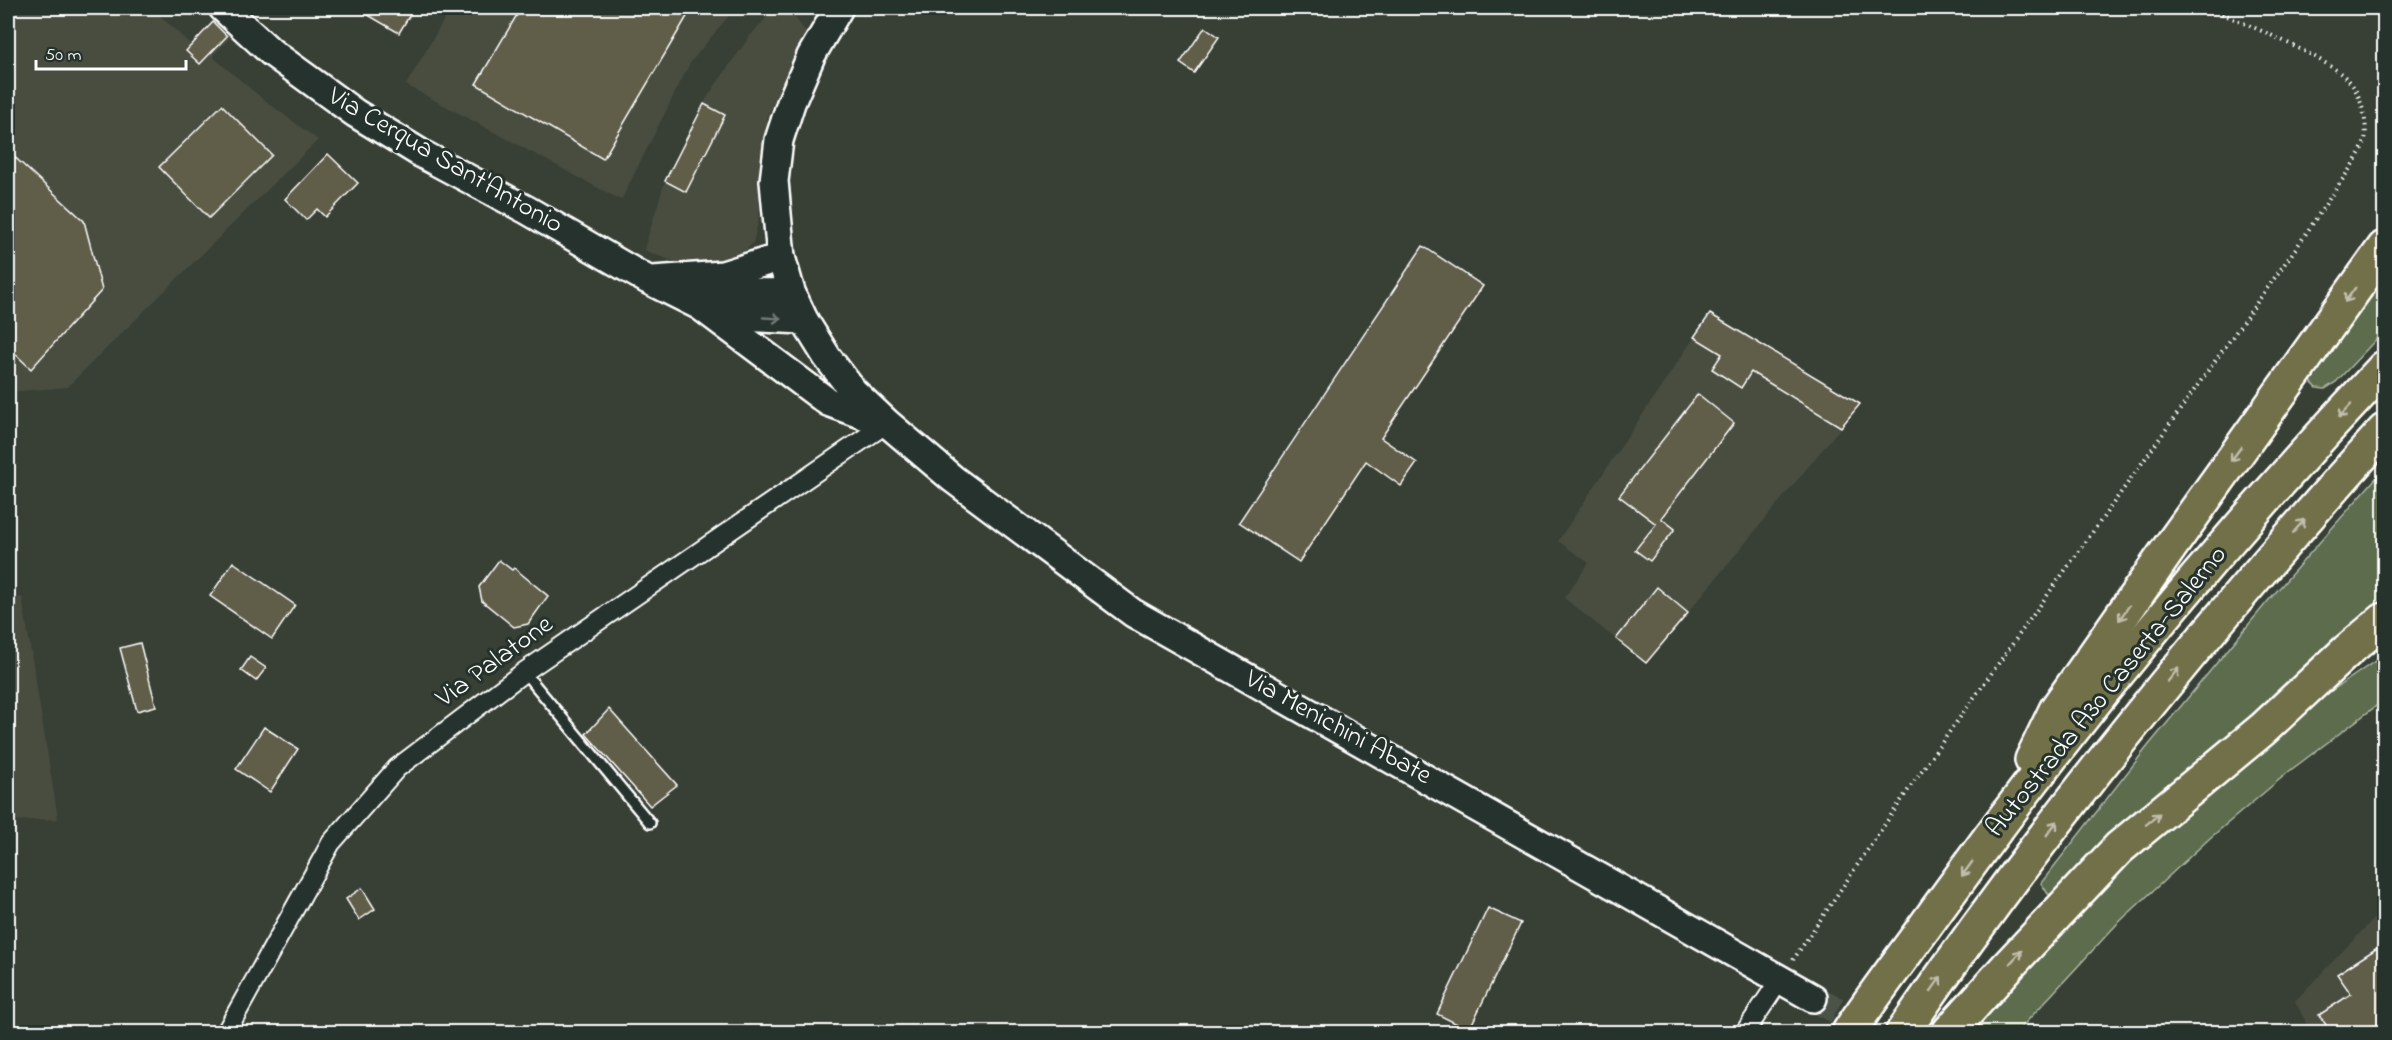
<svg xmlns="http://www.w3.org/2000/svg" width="2392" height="1040" viewBox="0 0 2392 1040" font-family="'Indie Flower',sans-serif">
  <rect width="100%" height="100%" fill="#384036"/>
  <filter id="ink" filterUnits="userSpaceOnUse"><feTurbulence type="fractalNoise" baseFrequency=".0167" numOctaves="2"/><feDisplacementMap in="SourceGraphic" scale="12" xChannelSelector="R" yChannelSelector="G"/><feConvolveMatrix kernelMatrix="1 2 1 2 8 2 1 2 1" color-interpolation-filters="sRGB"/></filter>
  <g filter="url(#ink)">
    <!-- built -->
    <g fill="#484d40">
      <path d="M8,8H152L191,45L213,22L230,38L213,55L214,58L264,100L318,140L67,387L8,392Z"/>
      <path d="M451,8H735L690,63L621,200L406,85Z"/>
      <path d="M775,8H788L807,34L768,115L759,168V218L753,243L735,261L688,267L644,250L665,181L708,96L750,36Z"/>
      <path d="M1710,314L1860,404L1646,663L1564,598L1589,563L1558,541Z"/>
      <path d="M22,597L58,819L8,821V600Z"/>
      <path d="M2384,908V1032H2311L2295,1001Z"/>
    </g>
    <!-- green -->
    <g fill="#5c6c4e" stroke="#aeb6a6" stroke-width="1.5">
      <path d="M2384,268V331L2336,382L2325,389L2317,388L2312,383L2310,374Z"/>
      <path d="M2384,469V612L2058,896L2048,894L2041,883L2148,746L2268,601Z"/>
      <path d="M2384,655V700L2292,769L2210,838L2117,924L2017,1032H1966L2151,837L2311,705Z"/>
    </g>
    <!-- building -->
    <g fill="#615d4a" stroke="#fff" stroke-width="1.5">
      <path d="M356,8H414L399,33Z"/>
      <path d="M521,8H692L603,159L476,84Z"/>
      <path d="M213,22L227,36L200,64L186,51Z"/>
      <path d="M1205,27L1219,37L1194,73L1180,63Z"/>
      <path d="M704,104L725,115L686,192L665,181Z"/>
      <path d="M222,105L272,155L209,218L159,167Z"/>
      <path d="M8,151L84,221L102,290L31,369L8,347Z"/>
      <path d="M328,154L358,183L325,217L317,209L306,220L285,199Z"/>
      <path d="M1423,246L1483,286L1381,438L1417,463L1401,486L1366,461L1299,562L1239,522Z"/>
      <path d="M1710,314L1860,404L1841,427L1751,372L1741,388L1712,369L1722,354L1694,337Z"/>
      <path d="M1698,394L1734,423L1661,518L1675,529L1650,561L1635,550L1656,524L1619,496Z"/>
      <path d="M499,560L512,570L514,568L548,596L528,624L514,627L482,601L479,587Z"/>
      <path d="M233,562L295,605L272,639L210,596Z"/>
      <path d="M1657,587L1688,613L1646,663L1616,639Z"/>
      <path d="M140,643L156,706L137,711L120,648Z"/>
      <path d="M250,657L266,668L256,681L241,670Z"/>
      <path d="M609,709L677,785L650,806L586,734Z"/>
      <path d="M264,727L298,749L270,792L236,769Z"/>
      <path d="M362,888L375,909L359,920L346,899Z"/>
      <path d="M1488,908L1521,923L1469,1030L1437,1014Z"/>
      <path d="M2385,943V1032H2331L2319,1015L2351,994L2337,974Z"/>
    </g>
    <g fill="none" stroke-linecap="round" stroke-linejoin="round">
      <!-- secondary-tunnel -->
      <path stroke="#4c534a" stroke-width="27" stroke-dasharray="27 14" stroke-linecap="butt" d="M1813,998L1879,1032"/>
      <!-- lane casing -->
      <g stroke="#fff" stroke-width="14">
        <path id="lane" d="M524,672L650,823"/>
      </g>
      <!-- street casing -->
      <g stroke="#fff" stroke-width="22">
        <g id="street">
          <path d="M226,1032L331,843L397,768L524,672L887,423"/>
          <path d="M1745,1032L1779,981"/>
        </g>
      </g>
      <!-- secondary casing -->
      <g stroke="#fff" stroke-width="32">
        <g id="secondary">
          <path d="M223,8L271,52L355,113L422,154L527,210L648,280L700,306L828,402L877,420"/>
          <path d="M839,8L811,56L791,103L779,140L774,181L781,257L791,292L804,320L827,357L853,391L887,423L953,479L1133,613L1813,998"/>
          <path d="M653,280L723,275L781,257"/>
          <path d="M700,282C730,290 760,295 791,292"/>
          <path d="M713,309L740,317L804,320"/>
        </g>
      </g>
      <!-- highway casing -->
      <g stroke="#fff" stroke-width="38">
        <g id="highway">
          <path d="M2032,760L2056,710L2170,547L2384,248"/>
          <path d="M1849,1032C1876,991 1907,952 1936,911C2073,720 2223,539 2384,368"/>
          <path d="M1903,1032C2048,820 2212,621 2384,431"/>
          <path d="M1949,1032L2009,965L2119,848L2263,729L2347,651L2384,620"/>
        </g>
      </g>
      <!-- path -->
      <path stroke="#fff" stroke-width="4" stroke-dasharray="1.5 4.5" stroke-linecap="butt" d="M1793,960L1915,780L2301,241C2316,219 2330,197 2345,176C2352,165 2362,152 2365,140C2368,124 2362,100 2353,86C2337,60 2240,22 2209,8"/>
      <!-- lane -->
      <use href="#lane" stroke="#26332d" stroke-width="9"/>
      <!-- street -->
      <use href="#street" stroke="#26332d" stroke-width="18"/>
      <!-- secondary -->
      <use href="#secondary" stroke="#26332d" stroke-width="27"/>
      <!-- highway -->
      <use href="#highway" stroke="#726f4a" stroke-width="33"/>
    </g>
    <!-- one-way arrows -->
    <defs><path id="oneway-shaft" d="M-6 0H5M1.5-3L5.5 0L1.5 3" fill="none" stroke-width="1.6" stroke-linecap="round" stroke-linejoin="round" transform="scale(1.5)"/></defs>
    <g stroke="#c0beae">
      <use href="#oneway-shaft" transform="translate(2350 295) rotate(126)"/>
      <use href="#oneway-shaft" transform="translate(2345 411) rotate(133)"/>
      <use href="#oneway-shaft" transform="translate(2236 454) rotate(126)"/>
      <use href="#oneway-shaft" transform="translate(2299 526) rotate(-49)"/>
      <use href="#oneway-shaft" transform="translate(2124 613) rotate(125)"/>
      <use href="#oneway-shaft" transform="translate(2173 675) rotate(-51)"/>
      <use href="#oneway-shaft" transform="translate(2153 819) rotate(-39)"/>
      <use href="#oneway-shaft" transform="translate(2052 828) rotate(-53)"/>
      <use href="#oneway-shaft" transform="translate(1967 869) rotate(126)"/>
      <use href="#oneway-shaft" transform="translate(2016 957) rotate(-47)"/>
      <use href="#oneway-shaft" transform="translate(1936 984) rotate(-55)"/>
    </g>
    <use stroke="#727a76" href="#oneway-shaft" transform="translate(772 318) rotate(3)"/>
  </g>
  <g text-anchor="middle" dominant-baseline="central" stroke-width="6" stroke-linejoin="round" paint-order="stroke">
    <!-- street labels -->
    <g font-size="27" fill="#fff" stroke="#26332d">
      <text transform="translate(445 161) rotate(30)">Via Cerqua Sant'Antonio</text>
      <text transform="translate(495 662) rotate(-36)">Via Palatone</text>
      <text transform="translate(2107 692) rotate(-51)">Autostrada A30 Caserta-Salerno</text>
      <text transform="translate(1338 728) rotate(29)">Via Menichini Abate</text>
    </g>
  </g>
  <!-- margin -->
  <rect width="2392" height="1040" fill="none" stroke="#26332d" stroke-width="30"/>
  <rect x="15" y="15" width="2362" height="1010" fill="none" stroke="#fff" stroke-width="2" filter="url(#ink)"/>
  <!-- scale -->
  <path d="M36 60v9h150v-9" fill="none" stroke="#ffffff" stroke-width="3"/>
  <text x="45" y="60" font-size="18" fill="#ffffff" stroke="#26332d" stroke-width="4.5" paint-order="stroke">50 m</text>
</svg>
